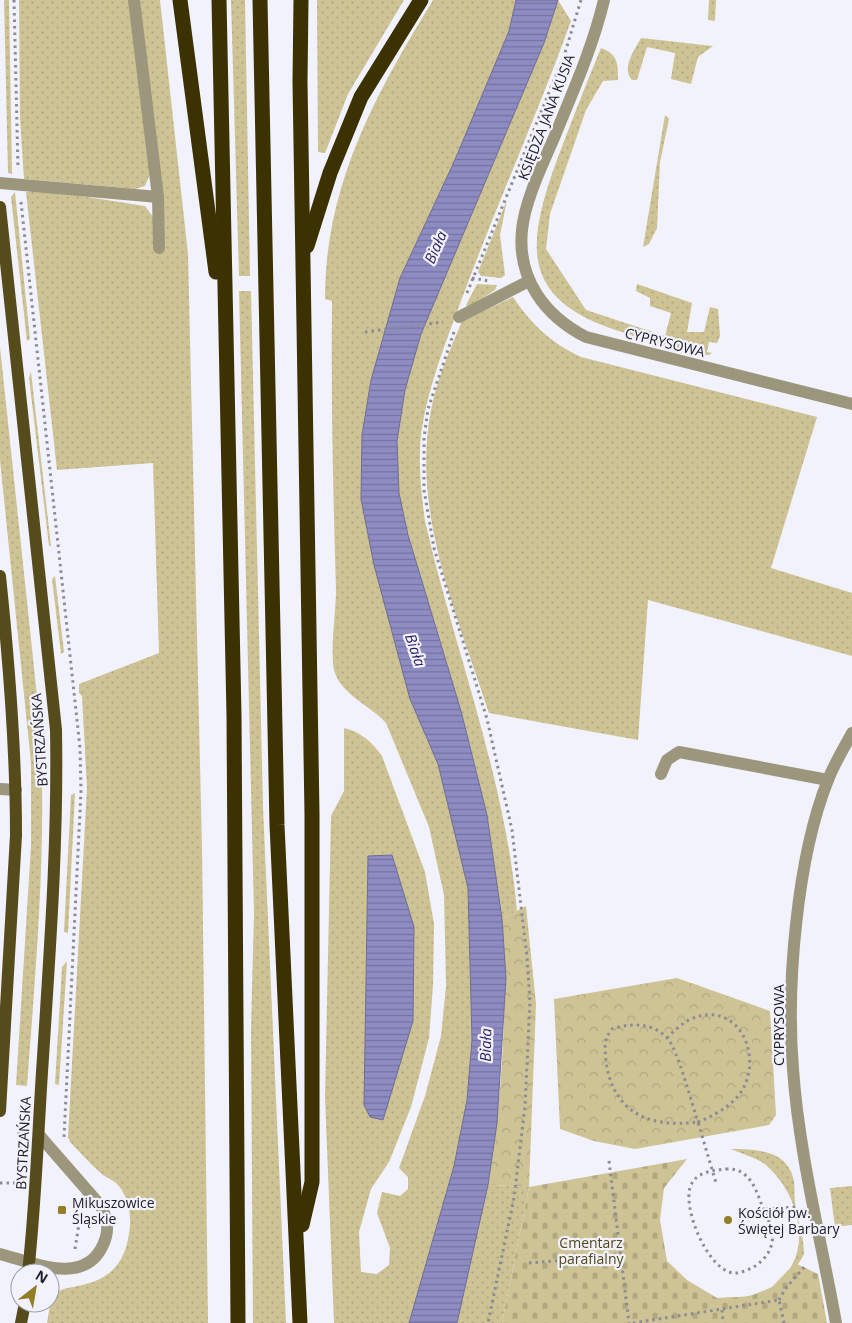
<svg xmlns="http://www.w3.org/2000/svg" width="852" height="1323" viewBox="0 0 852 1323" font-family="'Open Sans',sans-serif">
  <defs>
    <pattern id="grass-dots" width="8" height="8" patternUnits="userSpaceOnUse" patternTransform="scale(1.25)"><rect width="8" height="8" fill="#cec394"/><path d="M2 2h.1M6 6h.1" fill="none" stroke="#b1a780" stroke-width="1.8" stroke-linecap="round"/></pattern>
    <pattern id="forest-crowns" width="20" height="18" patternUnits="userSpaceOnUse" patternTransform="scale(1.25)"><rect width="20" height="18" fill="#cec394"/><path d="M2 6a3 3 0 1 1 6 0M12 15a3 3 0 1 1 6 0" fill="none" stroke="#b1a780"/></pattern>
    <pattern id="cemetery-stones" width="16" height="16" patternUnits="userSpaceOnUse" patternTransform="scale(1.25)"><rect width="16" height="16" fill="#cec394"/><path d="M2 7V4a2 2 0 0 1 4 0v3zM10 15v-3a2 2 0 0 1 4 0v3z" fill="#b1a780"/></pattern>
    <pattern id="water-rules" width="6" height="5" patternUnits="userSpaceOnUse" patternTransform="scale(1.25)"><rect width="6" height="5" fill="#8f8cc3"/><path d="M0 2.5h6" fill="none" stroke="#74729f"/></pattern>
  </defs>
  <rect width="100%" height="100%" fill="#f2f2fd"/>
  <!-- grass -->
  <g fill="url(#grass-dots)" fill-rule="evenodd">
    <path d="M4,0H9L12,174L8,173Z"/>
    <path d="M19,0H129L150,174L145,186L135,189L24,179L20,118Z"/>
    <path d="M138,0H160L188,254L202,848L208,1323H47C49,1314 49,1301 56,1294C60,1288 71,1288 77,1286C112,1280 127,1261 130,1226C131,1212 127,1193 116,1183C113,1180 107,1178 103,1175C91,1165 81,1153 70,1142L68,1137L87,788L82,696L79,693V684L159,653L153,463L57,470L26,192L49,191L145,206L154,218Z"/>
    <path d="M231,0H245L250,276H239Z"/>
    <path d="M317,0H404L348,94L325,153L318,152Z"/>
    <path d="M433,0H516L509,31L454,162L400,278L371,380L362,435L410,699L438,764L468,888L472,1040L467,1100L454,1166L409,1323H334L325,1097L331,816L344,791V728C361,732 372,742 382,756L425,872L434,924L433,985L429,1038L411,1107L389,1162L371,1189L359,1232L361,1272L377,1274L389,1265L390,1248L377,1213L382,1192L400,1196L408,1189V1177L399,1168L425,1096L441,1036L446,986L444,895L429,827L386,723C370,705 341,695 334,670C330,654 336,610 336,590C333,494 331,398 332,301L325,299C325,185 375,95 433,0ZM392,855L413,926V1021Z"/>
    <path d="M558,0L571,21C538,113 498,201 464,293C447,339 428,385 421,434C418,463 421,493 425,521C455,652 505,777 517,911L502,919L487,815L461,711L408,535L399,493L397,441L405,390L421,334L544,43Z"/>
    <path d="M709,0H716L715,21L708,20Z"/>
    <path d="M641,38L713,46L698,57L691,84L671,79L675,53L647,47L637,80H632C621,68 635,49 641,38Z"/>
    <path d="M601,48C618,54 618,64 618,80L603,81L586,110L550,214L546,249L586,310L665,336L671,313L650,306V298L636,291L637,284L692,303L687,332H704L710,307L718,309L720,336L717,343L709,342L707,352L712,353L709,355C684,354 650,341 625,333C519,301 525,247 558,157C572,120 586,84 601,48Z"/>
    <path d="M665,115L669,119L660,162L657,228L649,244L643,247Z"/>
    <path d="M15,192L30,339L27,341L11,197Z"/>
    <path d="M507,200L500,235L505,275L501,278L481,276L478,272Z"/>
    <path d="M477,284L497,285L495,290L469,307L466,305Z"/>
    <path d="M239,291H251L263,807L286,1323H253L251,1029L254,913Z"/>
    <path d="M513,297C531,324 551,343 581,357L817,417L771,568L852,593V656L648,600L638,740L489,713C458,617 411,513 431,410C437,379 450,350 462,321Z"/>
    <path d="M0,347L40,724C47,845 36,966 27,1086L16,1085L31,846V763L0,460Z"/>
    <path d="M31,372L51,546H49L29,378Z"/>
    <path d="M55,576L64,652L61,654L52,579Z"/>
    <path d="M75,793L68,933L64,932L71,795Z"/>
    <path d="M67,961L59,1085L55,1084L62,967Z"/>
    <path d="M731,1149C757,1149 788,1150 794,1181C795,1190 794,1200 796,1208C799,1224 804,1239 804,1254C797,1271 777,1280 774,1298H717C735,1297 756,1298 772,1287C816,1257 801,1196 766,1165C757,1158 742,1154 731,1149Z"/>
    <path d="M488,1185L529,1187L502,1323H457Z"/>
    <path d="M852,1186V1225L835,1227L830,1188Z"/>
  </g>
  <!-- forest -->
  <g fill="url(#forest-crowns)">
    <path d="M526,906L536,1004L529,1187L488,1185C502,1096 508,1009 502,919Z"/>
    <path d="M677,978L770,1011L776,1115L769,1125L635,1149L594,1141L560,1129L554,999Z"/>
  </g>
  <!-- cemetery -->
  <path fill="url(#cemetery-stones)" d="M687,1159L664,1188L660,1220L667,1261L687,1280L717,1298L748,1297L772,1287L795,1263L818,1274L827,1323H502L529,1187Z"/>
  <!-- water -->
  <g fill="url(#water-rules)" stroke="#6e6c95">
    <path d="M516,0H558L544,43L421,334L405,390L397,441L399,493L408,535L461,711L487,815L502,919L506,978L497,1123L488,1185L457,1323H409L454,1166L467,1100L472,1040L468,888L438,764L410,699L374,565L361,499L362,435L371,380L400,278L454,162L509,31Z"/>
    <path d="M392,855L414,927L413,1021L383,1120L370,1117L364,1105L368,856Z"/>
  </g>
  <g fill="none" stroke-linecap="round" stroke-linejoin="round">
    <!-- path -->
    <g stroke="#8b8a95" stroke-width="3" stroke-dasharray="2.5 4" stroke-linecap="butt">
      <path d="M14,0L18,168"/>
      <path d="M21,202L80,748L81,791L64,1137"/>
      <path d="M472,278L489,281"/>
      <path d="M467,293L564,56L581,0"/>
      <path d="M365,332L443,322"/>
      <path d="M454,332L428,409L424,438V490L434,548L487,719L512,830L527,957L530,1002L525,1106L514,1198L488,1323"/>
      <path d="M667,1038C674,1031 682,1023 691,1019C739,998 766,1059 739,1095C728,1108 713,1116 698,1122C692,1105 678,1049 667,1038C652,1022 630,1023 612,1029C603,1040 605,1049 606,1062C614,1114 650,1128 698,1122L716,1183"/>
      <path d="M19,1134L20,1110"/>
      <path d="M609,1161L629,1323"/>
      <path d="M726,1169C732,1169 738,1169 744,1174C753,1181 757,1192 761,1203C765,1212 770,1222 772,1231C776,1253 757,1270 736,1273C709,1275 679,1203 692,1183C698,1172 714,1170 726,1169Z"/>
      <path d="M0,1183H16V1180"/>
      <path d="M742,1217L764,1209L797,1207"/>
      <path d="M75,1249L81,1211"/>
      <path d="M529,1263L621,1256"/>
      <path d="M779,1300L785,1289L806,1265"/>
      <path d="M722,1310L723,1323"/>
      <path d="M633,1323L779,1300L784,1323"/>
    </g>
    <!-- minor -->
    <g stroke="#9c967d" stroke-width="12">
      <path d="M134,0L158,197L159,248"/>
      <path d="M604,0C593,46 574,89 556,133C544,162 525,199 522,230C517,279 545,316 586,337L852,404"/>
      <path d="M0,183L158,197"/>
      <path d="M459,317L529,281"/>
      <path d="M661,774L667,760L679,752L828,780"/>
      <path d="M0,789L16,790"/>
      <path d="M0,1254C32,1262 84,1287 103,1245C110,1230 108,1218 100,1205L39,1135"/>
      <path d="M836,1323C821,1239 799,1154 793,1069C786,986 797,857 828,780C834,764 844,748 852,733"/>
    </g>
    <!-- major -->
    <g stroke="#564b1a" stroke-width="12">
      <path d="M0,207L56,730C58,840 50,948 43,1057C38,1129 36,1201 28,1273"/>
      <path d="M0,576C9,662 16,748 16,835L0,1111"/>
      <path d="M21,1323L25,1303"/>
    </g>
    <!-- highway -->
    <g stroke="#3b3101" stroke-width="15">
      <path d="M180,0L216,272"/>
      <path d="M219,0L234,715L238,1323"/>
      <path d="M260,0L277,825L300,1323"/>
      <path d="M301,0L300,82L312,814V1182L302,1225"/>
      <path d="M307,246L330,173L361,97L421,0"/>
    </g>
  </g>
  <!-- markers -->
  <g fill="#927e25" stroke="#f2f2fd" stroke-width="2">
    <rect x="57" y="1205" width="10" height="10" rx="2.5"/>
    <circle cx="728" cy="1220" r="5"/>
  </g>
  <g text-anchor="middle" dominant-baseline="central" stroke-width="4.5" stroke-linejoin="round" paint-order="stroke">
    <!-- street labels -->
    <g font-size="14" fill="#21202b" stroke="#f2f2fd">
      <text transform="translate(546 117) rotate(-69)">KSIĘDZA JANA KUSIA</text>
      <text transform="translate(665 342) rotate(14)">CYPRYSOWA</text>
      <text transform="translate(39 740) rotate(-94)">BYSTRZAŃSKA</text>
      <text transform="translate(778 1025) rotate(-90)">CYPRYSOWA</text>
      <text transform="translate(23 1143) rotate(-87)">BYSTRZAŃSKA</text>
    </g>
    <!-- poi labels -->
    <g font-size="14" fill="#21202b" stroke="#f2f2fd" text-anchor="start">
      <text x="72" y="1202">Mikuszowice<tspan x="72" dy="16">Śląskie</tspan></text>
      <text x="738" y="1212">Kościół pw.<tspan x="738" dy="16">Świętej Barbary</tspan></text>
    </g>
    <!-- park labels -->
    <g font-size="14" fill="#504617" stroke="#f2f2fd">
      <text x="591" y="1242">Cmentarz<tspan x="591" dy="16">parafialny</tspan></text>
    </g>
    <!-- water labels -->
    <g font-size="15" font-style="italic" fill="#291c5d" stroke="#f2f2fd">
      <text transform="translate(435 247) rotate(-66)">Biała</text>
      <text transform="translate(416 650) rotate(71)">Biała</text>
      <text transform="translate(485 1045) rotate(-89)">Biała</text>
    </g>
  </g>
  <!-- north arrow -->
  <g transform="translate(35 1288) rotate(31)"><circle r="24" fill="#f2f2fd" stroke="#9e9ea9"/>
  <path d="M0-4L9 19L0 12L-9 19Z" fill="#927e25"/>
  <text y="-8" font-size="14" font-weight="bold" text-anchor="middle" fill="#21202b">N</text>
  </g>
</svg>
